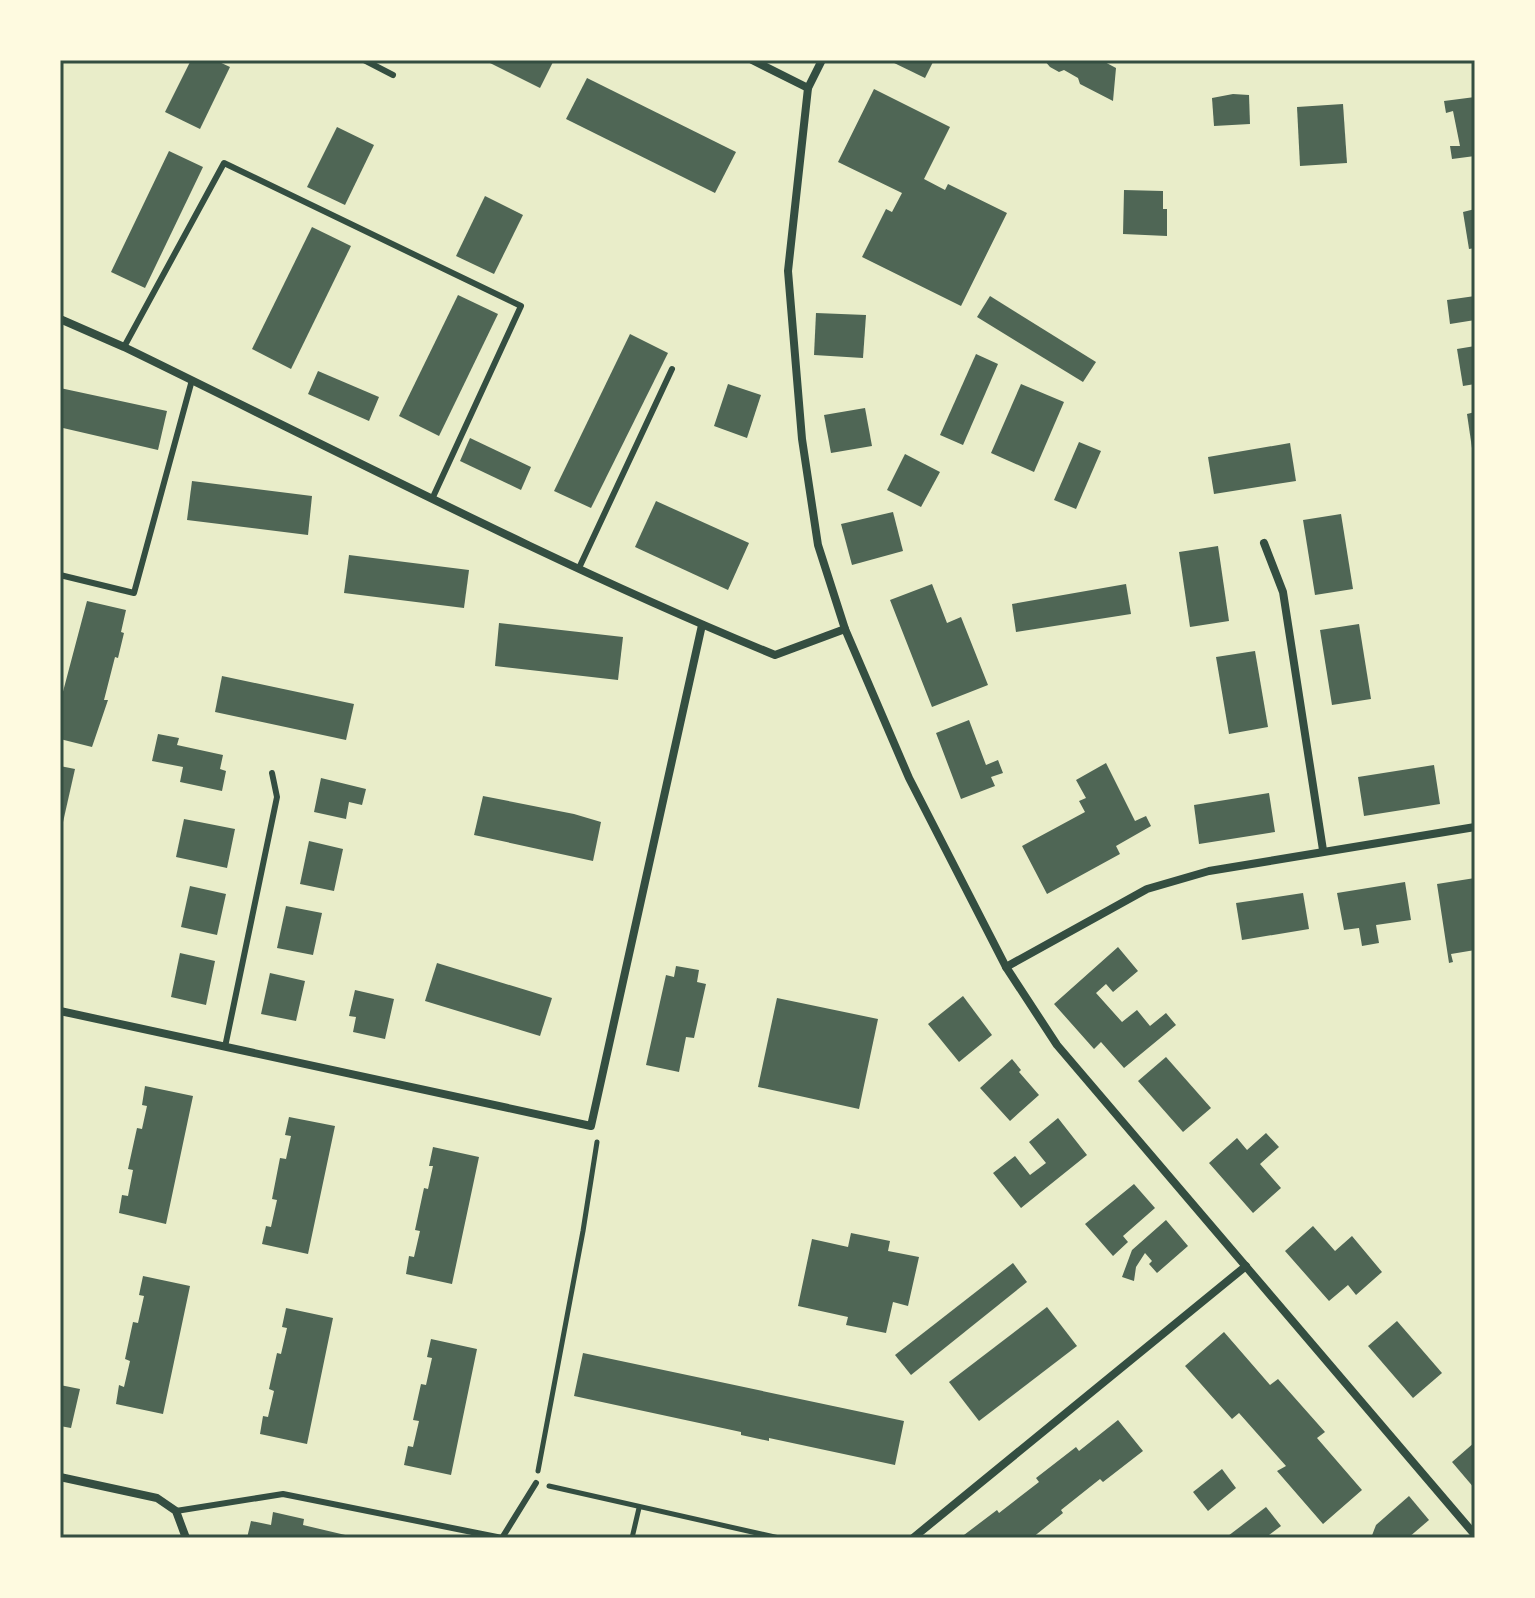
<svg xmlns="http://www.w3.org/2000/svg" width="1535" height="1598" viewBox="0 0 1535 1598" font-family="Karla,sans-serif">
  <rect width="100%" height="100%" fill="#e9edc9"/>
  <!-- building -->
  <g fill="#4f6655">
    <path d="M191,60H215L230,67L200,129L165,112Z"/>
    <path d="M484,60H554L540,88Z"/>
    <path d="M888,60H934L925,78Z"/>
    <path d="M1044,60H1101L1116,68L1113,101L1080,84L1078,78L1064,70L1059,72L1050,67Z"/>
    <path d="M587,78L736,152L715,193L566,119Z"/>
    <path d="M874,89L950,127L924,179L945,190L948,184L1007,213L961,306L862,257L886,209L892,212L902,193L838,162Z"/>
    <path d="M1233,94L1249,95L1250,124L1214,126L1212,98Z"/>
    <path d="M1475,97V156L1452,159L1450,146H1460L1453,111L1446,113L1444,101Z"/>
    <path d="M1343,104L1347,163L1300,166L1297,107Z"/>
    <path d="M337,127L374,145L345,205L307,187Z"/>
    <path d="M169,151L203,167L145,288L111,272Z"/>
    <path d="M1124,190L1163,191V209H1167V236L1123,234Z"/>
    <path d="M485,196L523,215L494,274L456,256Z"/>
    <path d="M1475,209V248L1469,249L1463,212Z"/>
    <path d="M312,227L351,246L291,369L252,349Z"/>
    <path d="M458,295L498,314L439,436L399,416Z"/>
    <path d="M990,296L1096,362L1083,382L977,317Z"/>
    <path d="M1475,296V320L1450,324L1447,300Z"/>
    <path d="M816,313L866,315L863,358L814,355Z"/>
    <path d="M630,334L668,353L591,508L554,491Z"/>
    <path d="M1475,346V384L1463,386L1457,349Z"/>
    <path d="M976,354L998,364L963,445L940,435Z"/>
    <path d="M318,371L379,397L369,421L308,394Z"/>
    <path d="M728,384L761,395L747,438L714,426Z"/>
    <path d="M1021,384L1064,402L1034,472L991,453Z"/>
    <path d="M60,388L167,411L158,450L63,428L60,435Z"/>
    <path d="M865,408L872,446L831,453L824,415Z"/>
    <path d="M1475,412V454L1473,455L1467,414Z"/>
    <path d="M470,438L531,467L521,490L460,461Z"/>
    <path d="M1079,442L1101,451L1076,509L1054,500Z"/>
    <path d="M1290,443L1296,481L1214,494L1208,457Z"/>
    <path d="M905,454L940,472L921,507L887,490Z"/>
    <path d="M192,481L312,496L308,535L187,520Z"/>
    <path d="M656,501L749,543L728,590L635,547Z"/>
    <path d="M893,512L903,551L852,565L841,524Z"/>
    <path d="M1341,514L1353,589L1315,595L1303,520Z"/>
    <path d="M1218,546L1229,621L1190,627L1179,552Z"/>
    <path d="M349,555L469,570L464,608L344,593Z"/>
    <path d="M932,584L947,623L961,617L988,685L932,707L890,600Z"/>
    <path d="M1126,584L1131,614L1016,632L1012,604Z"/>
    <path d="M87,601L126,610L121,632L124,633L118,658L115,657L104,700H108L92,747L60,739V703Z"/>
    <path d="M499,623L623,637L618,680L495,666Z"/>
    <path d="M1359,624L1371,699L1332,705L1320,630Z"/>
    <path d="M1255,651L1268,727L1229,734L1216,657Z"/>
    <path d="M222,676L354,704L346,740L215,712Z"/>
    <path d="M969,720L986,765L998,760L1003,773L991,777L995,786L961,799L936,733Z"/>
    <path d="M158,734L179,738L177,745L223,755L220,769L226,771L222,791L180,782L183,767L152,761Z"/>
    <path d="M1106,763L1135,821L1146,816L1151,826L1116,846L1120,854L1047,894L1022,846L1085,812L1079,801L1086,798L1076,780Z"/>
    <path d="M1434,765L1440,804L1364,816L1358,777Z"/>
    <path d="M60,766L75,769L61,831H60Z"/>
    <path d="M321,778L366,789L362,805L349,802L346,819L314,812Z"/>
    <path d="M1269,793L1275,832L1199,844L1194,805Z"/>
    <path d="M483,796L574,814L601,822L593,861L474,835Z"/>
    <path d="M184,819L235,829L227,868L176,857Z"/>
    <path d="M309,841L343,849L334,891L300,884Z"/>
    <path d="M1475,878V950L1451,954L1453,962L1449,963L1437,884Z"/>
    <path d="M1405,882L1411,920L1376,925L1379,943L1362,946L1359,928L1344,930L1337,893Z"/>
    <path d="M190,886L226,894L217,935L181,927Z"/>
    <path d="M1303,893L1309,929L1242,940L1236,903Z"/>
    <path d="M286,906L322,913L313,955L277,948Z"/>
    <path d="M1118,947L1138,971L1113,992L1106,984L1096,993L1122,1022L1137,1010L1150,1026L1166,1013L1176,1025L1124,1068L1101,1042L1094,1049L1054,1004Z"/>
    <path d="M180,953L215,961L206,1005L171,997Z"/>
    <path d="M437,963L552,998L540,1036L425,1001Z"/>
    <path d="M676,966L699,970L697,982L706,984L694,1038L686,1037L679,1072L646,1065L666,975L674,977Z"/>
    <path d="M270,973L305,981L296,1021L261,1014Z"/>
    <path d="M355,990L394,999L385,1039L353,1032L356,1017L349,1016Z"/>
    <path d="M963,996L992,1035L959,1062L928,1024Z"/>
    <path d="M777,998L878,1019L859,1109L758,1087Z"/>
    <path d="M1166,1057L1211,1108L1183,1132L1138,1081Z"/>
    <path d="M1012,1059L1021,1070L1019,1072L1039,1095L1010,1121L980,1088Z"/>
    <path d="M145,1086L193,1096L166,1224L119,1213L122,1195L128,1196L133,1170L128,1169L137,1128L142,1129L147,1106L142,1105Z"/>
    <path d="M289,1117L335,1126L308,1254L262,1244L266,1226L271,1227L277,1200L272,1199L280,1158L286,1159L291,1136L285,1135Z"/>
    <path d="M1058,1118L1087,1155L1021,1208L993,1173L1015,1156L1030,1175L1046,1163L1029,1142Z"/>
    <path d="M1266,1133L1279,1147L1260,1164L1281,1188L1253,1213L1209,1163L1237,1138L1247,1150Z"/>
    <path d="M433,1147L479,1157L452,1284L406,1274L409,1256L414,1257L420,1231L415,1230L424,1188L428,1189L433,1166H429Z"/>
    <path d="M1134,1184L1155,1208L1123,1236L1128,1242L1113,1256L1085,1224Z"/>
    <path d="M1166,1220L1188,1246L1157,1273L1149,1264L1152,1261L1145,1253L1136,1267L1134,1281L1122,1277L1132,1250Z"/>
    <path d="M1313,1226L1335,1251L1352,1236L1382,1272L1356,1295L1348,1285L1329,1301L1285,1251Z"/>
    <path d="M851,1233L890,1241L888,1251L919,1257L908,1306L893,1302L886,1333L846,1325L848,1317L798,1306L812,1239L848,1247Z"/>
    <path d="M1013,1263L1027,1282L911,1375L895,1355Z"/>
    <path d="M143,1276L190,1286L163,1414L116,1404L119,1385L124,1387L130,1361L125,1359L133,1322L138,1323L144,1296L139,1295Z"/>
    <path d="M1047,1307L1077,1346L979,1421L949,1382Z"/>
    <path d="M286,1308L333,1318L307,1444L260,1434L263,1416L268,1417L274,1391L269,1389L277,1353L281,1354L287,1328L282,1327Z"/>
    <path d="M1397,1321L1442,1373L1413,1398L1368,1346Z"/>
    <path d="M1224,1332L1270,1385L1278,1379L1325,1432L1317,1438L1362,1490L1323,1524L1277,1471L1286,1466L1239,1413L1232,1419L1185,1366Z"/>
    <path d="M431,1339L477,1349L451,1475L404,1465L408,1446L413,1447L419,1421L413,1420L421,1384L426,1385L432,1358L427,1357Z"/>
    <path d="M583,1353L904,1421L895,1465L769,1438V1441L741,1435V1432L574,1396Z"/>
    <path d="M60,1385L80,1389L71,1428L60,1426Z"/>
    <path d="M1118,1420L1143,1451L1103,1482L1100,1479L1061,1510L1063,1513L1032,1538H960L997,1510L999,1513L1039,1482L1036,1478L1076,1447L1079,1451Z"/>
    <path d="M1475,1442V1489L1452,1462Z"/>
    <path d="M1222,1469L1236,1488L1208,1511L1193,1492Z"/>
    <path d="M1409,1496L1429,1520L1408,1538H1371L1376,1525Z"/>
    <path d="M1266,1507L1281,1526L1265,1538H1229L1228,1536Z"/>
    <path d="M273,1512L304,1519L303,1525L358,1538H247L251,1521L271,1525Z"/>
  </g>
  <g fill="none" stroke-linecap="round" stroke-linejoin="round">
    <!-- path -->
    <g stroke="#344e41" stroke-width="5">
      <path d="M538,1471L583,1231L597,1142"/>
      <path d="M549,1486L779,1538"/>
      <path d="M632,1538L639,1508"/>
    </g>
    <!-- service -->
    <g stroke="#344e41" stroke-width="6">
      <path d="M364,60L393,75"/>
      <path d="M124,347L224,163L521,306L433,497"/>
      <path d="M579,568L672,369"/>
      <path d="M60,575L134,593L192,380"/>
      <path d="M225,1047L277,797L272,773"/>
      <path d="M176,1511L283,1494L502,1538L536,1483"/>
    </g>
    <!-- minor -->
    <g stroke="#344e41" stroke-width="8">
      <path d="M752,60L808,88"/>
      <path d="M822,60L808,88L788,271L802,439L818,545L845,629L909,778L1006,967L1057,1045L1475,1535"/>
      <path d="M60,319L124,347C340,452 553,564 775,655L845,629"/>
      <path d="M1264,543L1283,592L1323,850"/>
      <path d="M1006,967L1147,889L1209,871L1475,827"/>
      <path d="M60,1011L591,1126L702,625"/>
      <path d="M60,1477L157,1498L176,1511L186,1538"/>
      <path d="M913,1538L1246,1266"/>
    </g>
  </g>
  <!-- border -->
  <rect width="1535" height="1598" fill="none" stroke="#fefae0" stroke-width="124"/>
  <rect x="62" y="62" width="1411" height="1474" fill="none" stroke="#344e41" stroke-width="3"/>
</svg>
